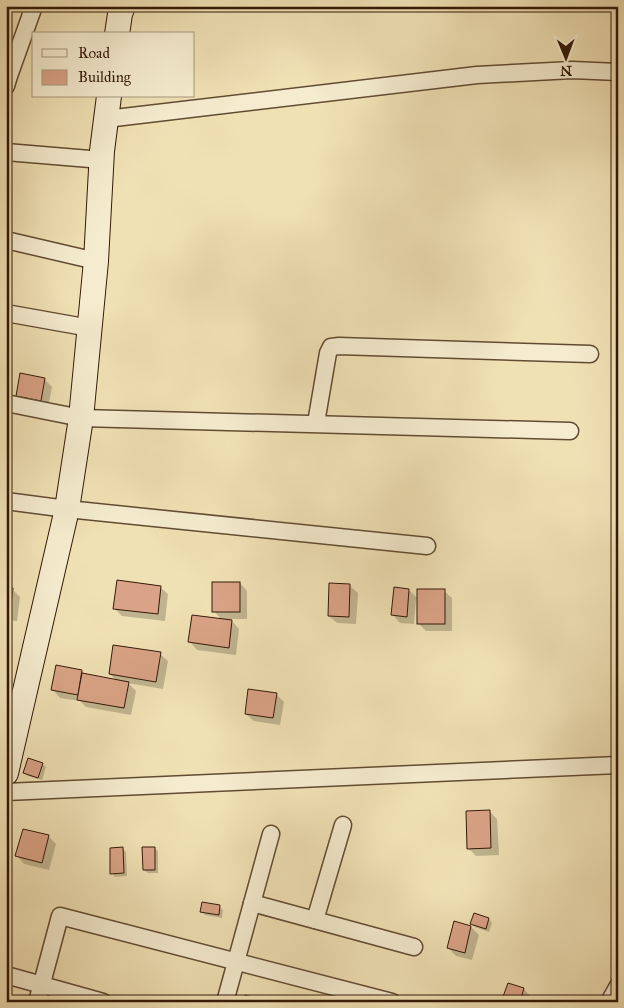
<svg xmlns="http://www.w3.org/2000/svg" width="624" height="1008" viewBox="0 0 624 1008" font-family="'IM FELL Great Primer',serif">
  <rect width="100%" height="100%" fill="#f0e1b5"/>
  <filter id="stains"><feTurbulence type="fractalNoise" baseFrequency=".004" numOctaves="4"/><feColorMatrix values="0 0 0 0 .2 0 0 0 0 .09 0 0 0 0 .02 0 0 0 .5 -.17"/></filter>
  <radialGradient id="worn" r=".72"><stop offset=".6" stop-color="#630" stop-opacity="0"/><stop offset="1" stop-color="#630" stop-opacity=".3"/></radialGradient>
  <!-- shadow -->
  <g fill="#0003">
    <path d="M6,339L12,345L6,377Z"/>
    <path d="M44,379L52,387L48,408L25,403L17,396Z"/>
    <path d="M240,583L247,591V619H230L239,629L236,655L197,650L190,642L222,620L214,611Z"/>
    <path d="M350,586L358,593L356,624L337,623L329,616Z"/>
    <path d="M160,587L168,594L165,621L122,616L114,608Z"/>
    <path d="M6,589H12L20,597L17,621L6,620Z"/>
    <path d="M409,590L418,599H416L414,624L400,623L393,615Z"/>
    <path d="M444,591L452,598V631H426L418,623Z"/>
    <path d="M160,654L168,661L163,689L128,683L136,691L131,715L86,707L80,701L60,698L53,690L82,671L86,675L117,681L110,674Z"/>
    <path d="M276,694L284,702L280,725L254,721L246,714Z"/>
    <path d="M42,764L46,767L42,780L28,776L25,772Z"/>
    <path d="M489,811L497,819L499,855L476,856L468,848Z"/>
    <path d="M48,836L56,844L49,870L24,864L17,856Z"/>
    <path d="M154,848L158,851V873H148L144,870Z"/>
    <path d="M123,849L126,852L127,876L115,877L112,873Z"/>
    <path d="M219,906L223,910L222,918L205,915L202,912Z"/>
    <path d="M475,915L489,919L492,923L489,932L475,927L471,923Z"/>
    <path d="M455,923L471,927L479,935L472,960L456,956L448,948Z"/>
    <path d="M524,989L531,997L530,1002H503Z"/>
  </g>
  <!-- building -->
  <g fill="#daa387" stroke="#331906">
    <path d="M20,373L45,378L41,401L16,396Z"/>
    <path d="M117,580L161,586L158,614L113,609Z"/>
    <rect x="212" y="582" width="28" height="30"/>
    <path d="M329,583L350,584L349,617L328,616Z"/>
    <path d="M6,587L13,588L10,614H6Z"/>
    <path d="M394,587L409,589L407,617L391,615Z"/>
    <rect x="417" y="589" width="28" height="35"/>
    <path d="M192,615L232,620L229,648L188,642Z"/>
    <path d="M113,645L161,652L156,682L109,674Z"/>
    <path d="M56,665L82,670L78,695L51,690Z"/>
    <path d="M82,673L129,682L124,708L77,700Z"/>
    <path d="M248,689L277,693L273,718L245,714Z"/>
    <path d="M28,758L43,763L38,778L23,773Z"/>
    <path d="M490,810L491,848L467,849L466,811Z"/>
    <path d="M23,829L49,835L42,863L15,856Z"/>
    <path d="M123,847L124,873L110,874V848Z"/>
    <path d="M142,847H155V870H143Z"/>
    <path d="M202,902L220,905L219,915L200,912Z"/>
    <path d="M474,913L489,918L486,929L470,924Z"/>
    <path d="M454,921L471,926L465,953L447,948Z"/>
    <path d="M508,983L524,988L520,1002H501Z"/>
    <path d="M245,995L270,1002H244Z"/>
  </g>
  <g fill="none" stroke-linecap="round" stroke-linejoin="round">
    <!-- street casing -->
    <g stroke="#624b32" stroke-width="19">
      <g id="street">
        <path d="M6,86L9,76L34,6"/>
        <path d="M106,119L477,75L572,70L618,72"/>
        <path d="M6,152L102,160"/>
        <path d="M6,240L96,261"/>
        <path d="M6,313L90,328"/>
        <path d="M6,403L81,418L570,431"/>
        <path d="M316,423L328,353L331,347L339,346L590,354"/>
        <path d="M6,501L67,509L427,546"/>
        <path d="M6,792L618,765"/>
        <path d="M252,903L414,947"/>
        <path d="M315,920L343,825"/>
        <path d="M6,975L103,1002"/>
        <path d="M37,1002L60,916L392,1002"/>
        <path d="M225,1002L271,834"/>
        <path d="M609,1002L618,986"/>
      </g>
    </g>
    <!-- secondary casing -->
    <g stroke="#331906" stroke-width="26">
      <g id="secondary">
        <path d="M117,34L120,14L123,6"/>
        <path d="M6,773L67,509L81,418L96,261L102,151L109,96"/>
      </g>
    </g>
    <!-- street -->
    <use href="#street" stroke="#f5eccf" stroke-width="16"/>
    <!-- secondary -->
    <use href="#secondary" stroke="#f5eccf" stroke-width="24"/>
  </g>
  <!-- margin -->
  <rect width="624" height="1008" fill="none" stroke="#f0e1b5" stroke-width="25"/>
  <rect x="8" y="8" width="609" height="993" fill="none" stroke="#331906" stroke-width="2.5"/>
  <rect x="12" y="12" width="599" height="983" fill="none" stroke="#331906"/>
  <!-- legend -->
  <rect x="32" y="32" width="162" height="65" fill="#f5eccf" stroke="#a7987f"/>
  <rect x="42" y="49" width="25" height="8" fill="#f5eccf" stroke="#a7987f"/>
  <text x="78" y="58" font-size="15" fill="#331906">Road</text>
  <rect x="42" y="70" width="25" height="15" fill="#daa387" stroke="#a7987f"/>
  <text x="78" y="82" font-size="15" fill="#331906">Building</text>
  <!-- north arrow -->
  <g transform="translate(566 58) rotate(179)" stroke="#f5eccf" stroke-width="4" paint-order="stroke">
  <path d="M0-4L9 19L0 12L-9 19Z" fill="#331906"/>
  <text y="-8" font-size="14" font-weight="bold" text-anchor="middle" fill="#331906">N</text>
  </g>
  <rect width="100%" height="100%" filter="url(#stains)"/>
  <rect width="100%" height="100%" fill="url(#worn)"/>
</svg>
